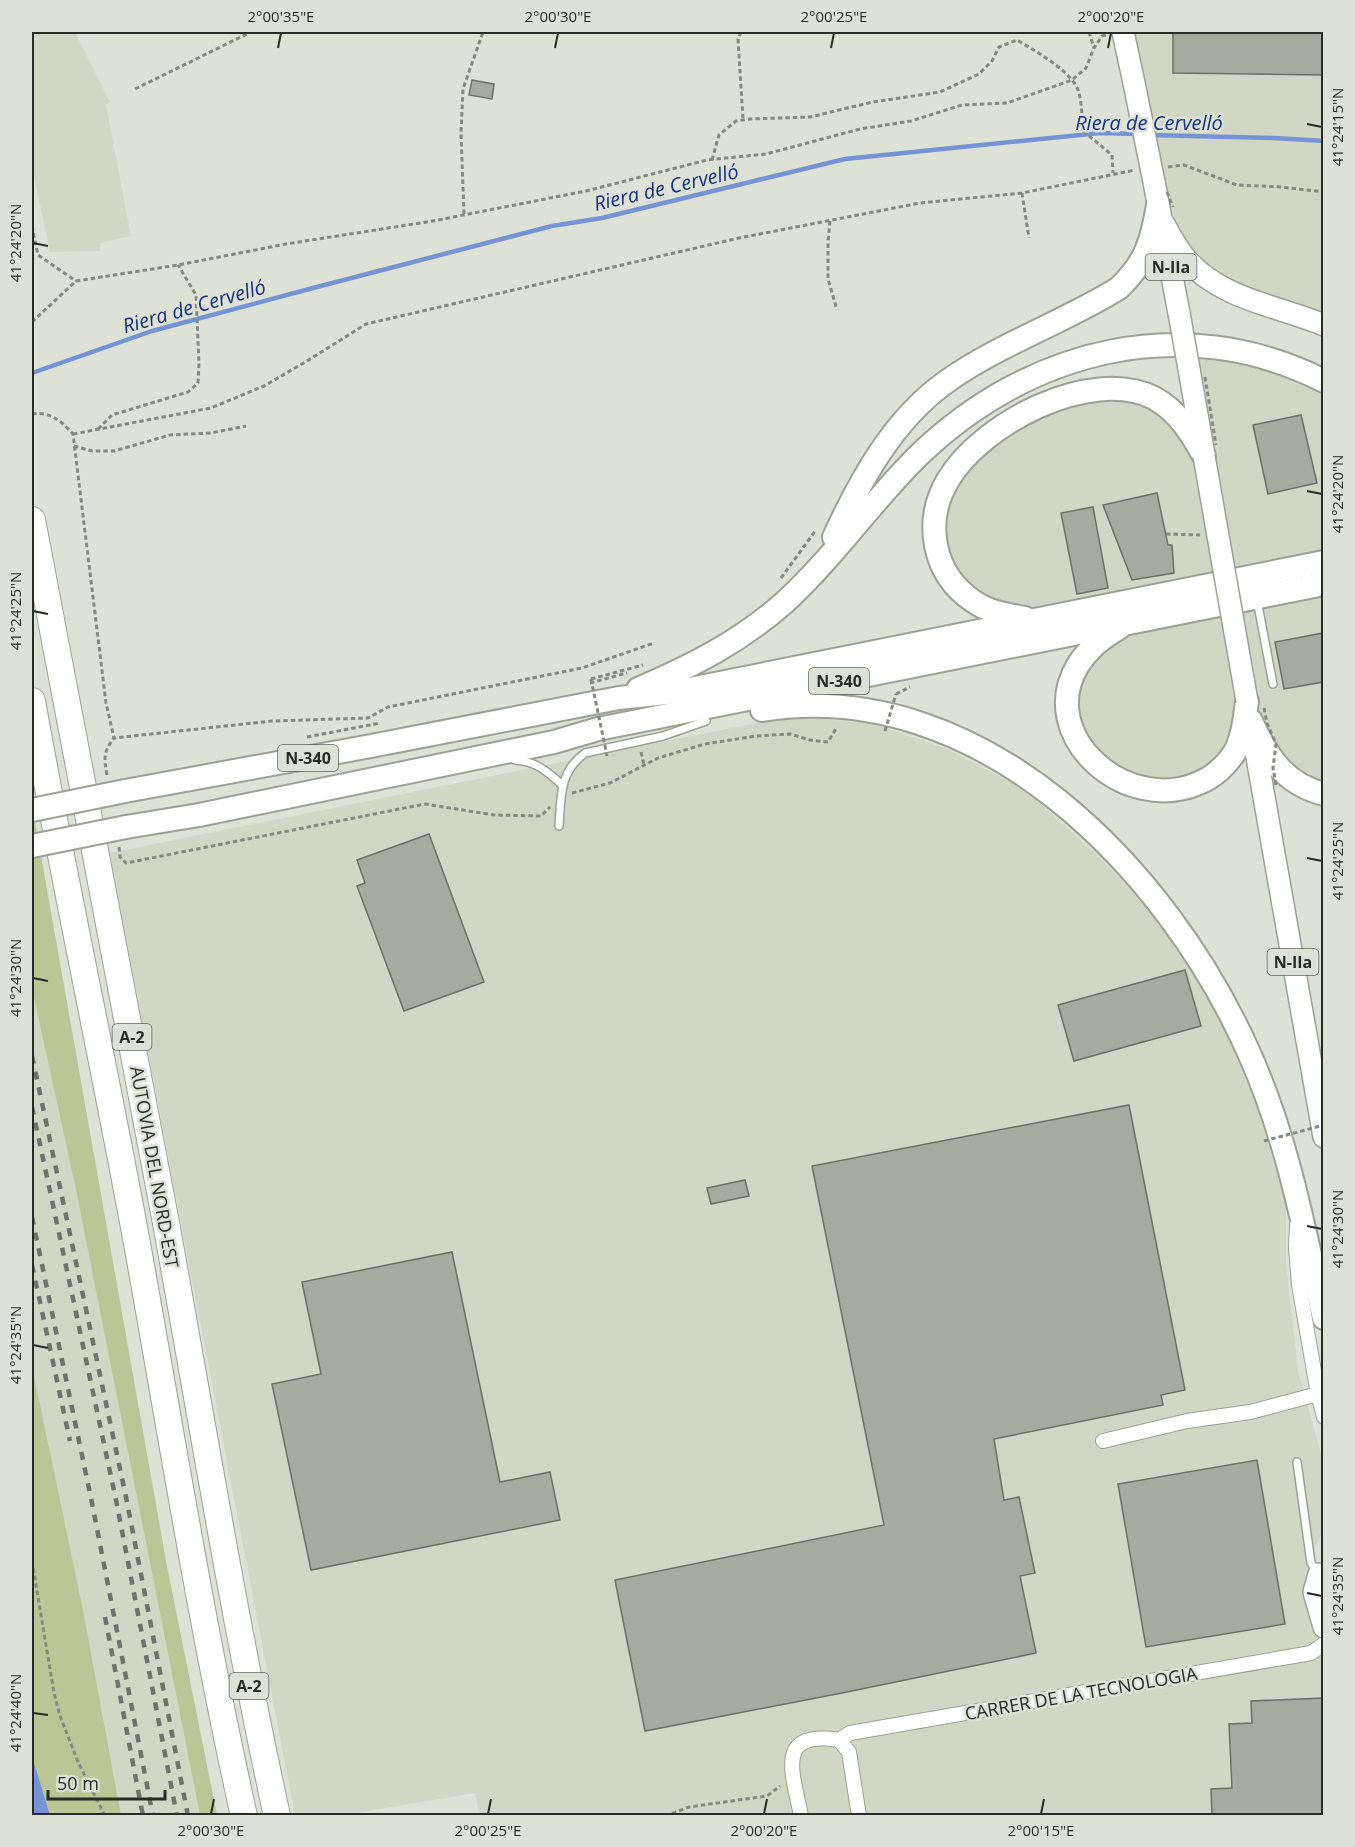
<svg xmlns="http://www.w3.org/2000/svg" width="1355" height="1847" viewBox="0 0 1355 1847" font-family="'Open Sans',sans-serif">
  <rect width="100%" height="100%" fill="#dee1d5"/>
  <!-- built -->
  <g fill="#d2d6c4">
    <path d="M32,32H75L110,102L106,105L131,236L100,243V251L50,252L32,167Z"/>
    <path d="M1133,32H1323V325L1244,297L1174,241Z"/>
    <path d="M1186,347L1323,381V794L1273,763L1235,752L1173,790L1094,763L1069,694L1106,636L1009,616L946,573L941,495L1020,417L1126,390L1193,435Z"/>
    <path d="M776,719H824L874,724L949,750L1024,789L1100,858L1161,923L1220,1019L1257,1107L1286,1204V1264L1298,1371L1323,1461V1529L1305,1573L1318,1643H1323V1815L480,1816L475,1793L345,1815H295L110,853Z"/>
    <path d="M32,989L75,1185L200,1815H121L83,1610L32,1366Z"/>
  </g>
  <!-- green -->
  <g fill="#bbc697">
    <path d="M32,805L166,1561L217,1815H200L75,1185L32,989Z"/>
    <path d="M32,1366L83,1610L121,1815H50L32,1756Z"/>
  </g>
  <!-- water -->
  <path fill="#7494d6" d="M32,1756L50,1815H32Z"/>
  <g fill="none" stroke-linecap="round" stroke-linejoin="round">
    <!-- stream -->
    <g stroke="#7494d6" stroke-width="4.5">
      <path d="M1149,135L1274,138L1324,141"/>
      <path d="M32,373L152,331L313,288L552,226L602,218L845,159L1100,133L1138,134"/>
    </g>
  </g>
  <!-- building -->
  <g fill="#a7aa9f" stroke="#6d7065" stroke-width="1.5">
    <path d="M1173,32H1323V75L1173,73Z"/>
    <path d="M472,80L494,84L492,99L469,95Z"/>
    <path d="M1301,415L1317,483L1268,494L1253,425Z"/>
    <path d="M1157,493L1168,545H1172L1174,573L1132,580L1103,505Z"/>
    <path d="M1093,507L1108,588L1077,594L1061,513Z"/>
    <path d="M1323,633V682L1284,689L1275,642Z"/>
    <path d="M429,834L484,982L404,1011L357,886L365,883L357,860Z"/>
    <path d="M1185,970L1201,1026L1074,1061L1058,1005Z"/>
    <path d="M1129,1105L1185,1390L1161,1395L1163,1405L994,1439L1004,1500L1019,1497L1035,1573L1020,1576L1036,1653L847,1692L645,1731L615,1580L884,1525L812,1166Z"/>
    <path d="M745,1180L749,1196L711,1204L707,1188Z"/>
    <path d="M452,1252L500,1482L550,1472L560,1520L311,1570L272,1384L321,1374L302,1282Z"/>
    <path d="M1257,1460L1285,1624L1146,1647L1118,1484Z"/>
    <path d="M1323,1698V1815H1212L1211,1789L1232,1788L1229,1724L1252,1723L1251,1701Z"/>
  </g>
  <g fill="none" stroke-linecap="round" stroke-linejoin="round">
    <!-- service casing -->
    <g stroke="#9da095" stroke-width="10">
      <g id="service">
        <path d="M1257,600L1273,684"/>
        <path d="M515,760C535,761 547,771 561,784"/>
        <path d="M559,826C561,797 559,772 585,753L663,736L706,721"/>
        <path d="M1297,1462L1311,1563L1318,1572"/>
      </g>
    </g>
    <!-- minor casing -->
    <g stroke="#9da095" stroke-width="16">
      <g id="minor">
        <path d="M1297,1225L1296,1247L1299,1285L1318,1394"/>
        <path d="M1103,1441L1187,1421L1250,1412L1318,1394L1324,1417"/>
        <path d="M839,1740L850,1733L1311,1653L1324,1644"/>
        <path d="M801,1816C793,1773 774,1730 839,1740L849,1752L859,1816"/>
      </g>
    </g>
    <!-- primary casing -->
    <g stroke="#9da095" stroke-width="24">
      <g id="primary">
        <path d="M1123,32L1134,83"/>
        <path d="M1154,182L1179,313"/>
        <path d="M1162,221C1170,234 1177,249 1187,260C1221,299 1278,306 1324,325"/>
        <path d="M1189,369L1204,455"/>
        <path d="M1252,729L1324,1137"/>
        <path d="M1319,1574L1314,1592L1324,1627"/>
      </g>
    </g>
    <!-- trunk casing -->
    <g stroke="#9da095" stroke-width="26">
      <g id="trunk">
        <path d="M834,537C861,479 893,420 946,382C999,344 1063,323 1119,288C1146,262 1152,241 1158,205"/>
        <path d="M1025,618C1007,615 988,612 973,601C933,574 923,522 948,480C981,424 1090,366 1154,398C1178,411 1191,433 1204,456"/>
        <path d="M1119,628C1103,637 1088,649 1078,665C1035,736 1126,815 1199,783C1214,777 1228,764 1236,750C1243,735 1245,718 1247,701"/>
        <path d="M638,689C692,666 740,642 785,602C834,557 872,501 919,455C1029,349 1184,310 1324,381"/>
        <path d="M762,710C981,675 1168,870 1249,1053C1287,1137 1304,1229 1324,1318"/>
        <path d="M1251,721C1267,756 1284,784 1324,794"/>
        <path d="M125,791L371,746L619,698L675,692L1324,562"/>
        <path d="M126,827L199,815L554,742L598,729L1324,584"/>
      </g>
    </g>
    <!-- motorway casing -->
    <g stroke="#9da095" stroke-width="28">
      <g id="motorway">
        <path d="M32,520C75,754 122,988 166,1223C202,1421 234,1619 277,1816"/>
        <path d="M32,701C64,881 103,1059 136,1238C171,1431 201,1624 244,1816"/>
      </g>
    </g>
    <!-- path -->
    <g stroke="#878981" stroke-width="3" stroke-dasharray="4.5 3" stroke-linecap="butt">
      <path d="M741,32L738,39L743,119"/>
      <path d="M1089,32L1094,48"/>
      <path d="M135,89L251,32"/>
      <path d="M712,160L719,135L736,121L750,119L810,117L873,102L940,92L979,74L992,61L999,47L1017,40C1035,51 1074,72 1079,93C1082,105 1082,119 1083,131L1112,155L1113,173"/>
      <path d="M1168,167L1184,165L1237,185L1281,187L1324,192"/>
      <path d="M1022,193L1029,238"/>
      <path d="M464,214L461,133L463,89L483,32"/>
      <path d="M830,221L828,242V279L837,310"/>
      <path d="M32,226L38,255L76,281"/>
      <path d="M32,322L76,281L178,265L286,244L433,221L586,191L707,160L766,154L860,129L911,121L962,105L1007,103L1072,80L1086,68L1094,48L1102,36L1106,35"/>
      <path d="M32,414C50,411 61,421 73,434L106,703L114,738L272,721L368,718L388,707L582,668L654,643"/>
      <path d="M98,429L112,415L188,392L198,383L199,364L196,295L178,265"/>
      <path d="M73,434L211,408L264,386L307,361L366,324L739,238L920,203L1022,193L1135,170"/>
      <path d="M74,446L92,451H114L170,435L211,433L246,426"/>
      <path d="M1166,534L1200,535"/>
      <path d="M781,578L816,530"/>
      <path d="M591,679L643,665"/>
      <path d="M590,683L627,673"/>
      <path d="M896,694L910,687"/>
      <path d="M307,737L380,723"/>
      <path d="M641,752L644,765"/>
      <path d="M107,775C104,759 103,752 114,738"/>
      <path d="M572,793L610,783L658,758L705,744L756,736L790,734L810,740L828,742L837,727"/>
      <path d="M119,847L120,857L126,863L425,804L494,815L541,816L550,807"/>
      <path d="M32,1561L54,1693L60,1716L78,1762L105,1816"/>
      <path d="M665,1816L689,1807L767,1796L780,1786"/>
    </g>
    <!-- service -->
    <use href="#service" stroke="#fff" stroke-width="7"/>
    <!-- minor -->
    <use href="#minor" stroke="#fff" stroke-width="14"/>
    <!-- primary -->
    <use href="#primary" stroke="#fff" stroke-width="21"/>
    <!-- trunk -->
    <use href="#trunk" stroke="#fff" stroke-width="22"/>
    <!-- motorway -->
    <use href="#motorway" stroke="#fff" stroke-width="26"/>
    <!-- rail -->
    <g stroke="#70736b" stroke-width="4.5" stroke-dasharray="8 8" stroke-linecap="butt">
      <path d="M32,1056L126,1497L188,1816"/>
      <path d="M32,1107L116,1500L177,1816"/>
      <path d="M32,1217L92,1503L153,1816"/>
      <path d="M32,1265L70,1441"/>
      <path d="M105,1617L143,1816"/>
    </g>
    <!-- primary-bridge casing -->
    <g stroke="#9da095" stroke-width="24" stroke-linecap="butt">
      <g id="primary-bridge">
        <path d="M1134,83L1154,182"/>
        <path d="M1179,313L1189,369"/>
        <path d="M1204,456L1247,701"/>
      </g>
    </g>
    <!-- trunk-bridge casing -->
    <g stroke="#9da095" stroke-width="26" stroke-linecap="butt">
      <g id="trunk-bridge">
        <path d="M32,810L125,791"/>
        <path d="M32,846L126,827"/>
      </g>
    </g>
    <!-- path-bridge -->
    <g stroke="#878981" stroke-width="3" stroke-dasharray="4.5 3" stroke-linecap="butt">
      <path d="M1167,192L1173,207"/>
      <path d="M1205,377L1216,445"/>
      <path d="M591,679L607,756"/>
      <path d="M1264,708L1267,723L1276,744L1273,768L1276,785"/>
      <path d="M885,731L896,694"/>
      <path d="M1264,1141L1324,1125"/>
    </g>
    <!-- primary-bridge -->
    <use href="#primary-bridge" stroke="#fff" stroke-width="21"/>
    <!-- trunk-bridge -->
    <use href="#trunk-bridge" stroke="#fff" stroke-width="22"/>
  </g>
  <!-- ticks -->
  <path fill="none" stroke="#292b26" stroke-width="2" d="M278,48L281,33M555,48L558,33M831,48L834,33M1108,48L1111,33M1307,124L1322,127M33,243L48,246M1307,491L1322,494M33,611L48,614M1307,858L1322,861M33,978L48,981M1307,1226L1322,1229M33,1345L48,1348M1307,1593L1322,1596M33,1713L48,1715M211,1814L214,1799M488,1814L491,1799M764,1814L767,1799M1041,1814L1044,1799"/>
  <g text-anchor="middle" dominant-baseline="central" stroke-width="5" stroke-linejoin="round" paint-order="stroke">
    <!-- shield labels -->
    <g fill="#dee1d5" stroke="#5f625a" stroke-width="1.5">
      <rect x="1145.5" y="254" width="51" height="26" rx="4.5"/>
      <rect x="809" y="668" width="60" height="26" rx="4.5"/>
      <rect x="278" y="745" width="60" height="26" rx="4.5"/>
      <rect x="1267.5" y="949" width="51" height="26" rx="4.5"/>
      <rect x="112.5" y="1024" width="39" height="26" rx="4.5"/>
      <rect x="229.5" y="1673" width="39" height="26" rx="4.5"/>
    </g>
    <g font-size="16" font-weight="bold" fill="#292b26">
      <text x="1171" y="267">N-IIa</text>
      <text x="839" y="681">N-340</text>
      <text x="308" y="758">N-340</text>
      <text x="1293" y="962">N-IIa</text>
      <text x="132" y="1037">A-2</text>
      <text x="249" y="1686">A-2</text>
    </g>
    <!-- street labels -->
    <g font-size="18" fill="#292b26" stroke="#dee1d5">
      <text transform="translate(155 1167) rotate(80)">AUTOVIA DEL NORD-EST</text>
      <text transform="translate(1081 1693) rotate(-10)">CARRER DE LA TECNOLOGIA</text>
    </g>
    <!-- water labels -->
    <g font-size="20" font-style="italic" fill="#14327f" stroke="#dee1d5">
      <text x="1149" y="122">Riera de Cervelló</text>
      <text transform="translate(666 187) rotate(-13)">Riera de Cervelló</text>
      <text transform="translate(194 306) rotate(-16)">Riera de Cervelló</text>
    </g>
  </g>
  <!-- border -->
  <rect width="1355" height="1847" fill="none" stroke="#dee1d5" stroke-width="66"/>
  <!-- scale -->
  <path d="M48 1790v9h117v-9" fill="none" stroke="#292b26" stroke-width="3"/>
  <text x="57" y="1790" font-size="18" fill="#292b26" stroke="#dee1d5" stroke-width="4.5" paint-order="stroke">50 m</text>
  <rect x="33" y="33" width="1289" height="1781" fill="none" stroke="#292b26" stroke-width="2"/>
  <g font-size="15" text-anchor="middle" fill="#292b26">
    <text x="281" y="22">2°00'35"E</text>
    <text x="558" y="22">2°00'30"E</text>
    <text x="834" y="22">2°00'25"E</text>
    <text x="1111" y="22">2°00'20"E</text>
    <text transform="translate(1338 127) rotate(-90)" y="5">41°24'15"N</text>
    <text transform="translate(16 243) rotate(-90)" y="5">41°24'20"N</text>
    <text transform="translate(1338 494) rotate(-90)" y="5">41°24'20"N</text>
    <text transform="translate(16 611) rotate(-90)" y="5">41°24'25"N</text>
    <text transform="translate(1338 861) rotate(-90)" y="5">41°24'25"N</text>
    <text transform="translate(16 978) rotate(-90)" y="5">41°24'30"N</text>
    <text transform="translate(1338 1229) rotate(-90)" y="5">41°24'30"N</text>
    <text transform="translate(16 1345) rotate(-90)" y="5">41°24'35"N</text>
    <text transform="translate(1338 1596) rotate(-90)" y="5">41°24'35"N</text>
    <text transform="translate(16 1713) rotate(-90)" y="5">41°24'40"N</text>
    <text x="211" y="1836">2°00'30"E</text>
    <text x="488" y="1836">2°00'25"E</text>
    <text x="764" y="1836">2°00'20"E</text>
    <text x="1041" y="1836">2°00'15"E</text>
  </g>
</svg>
